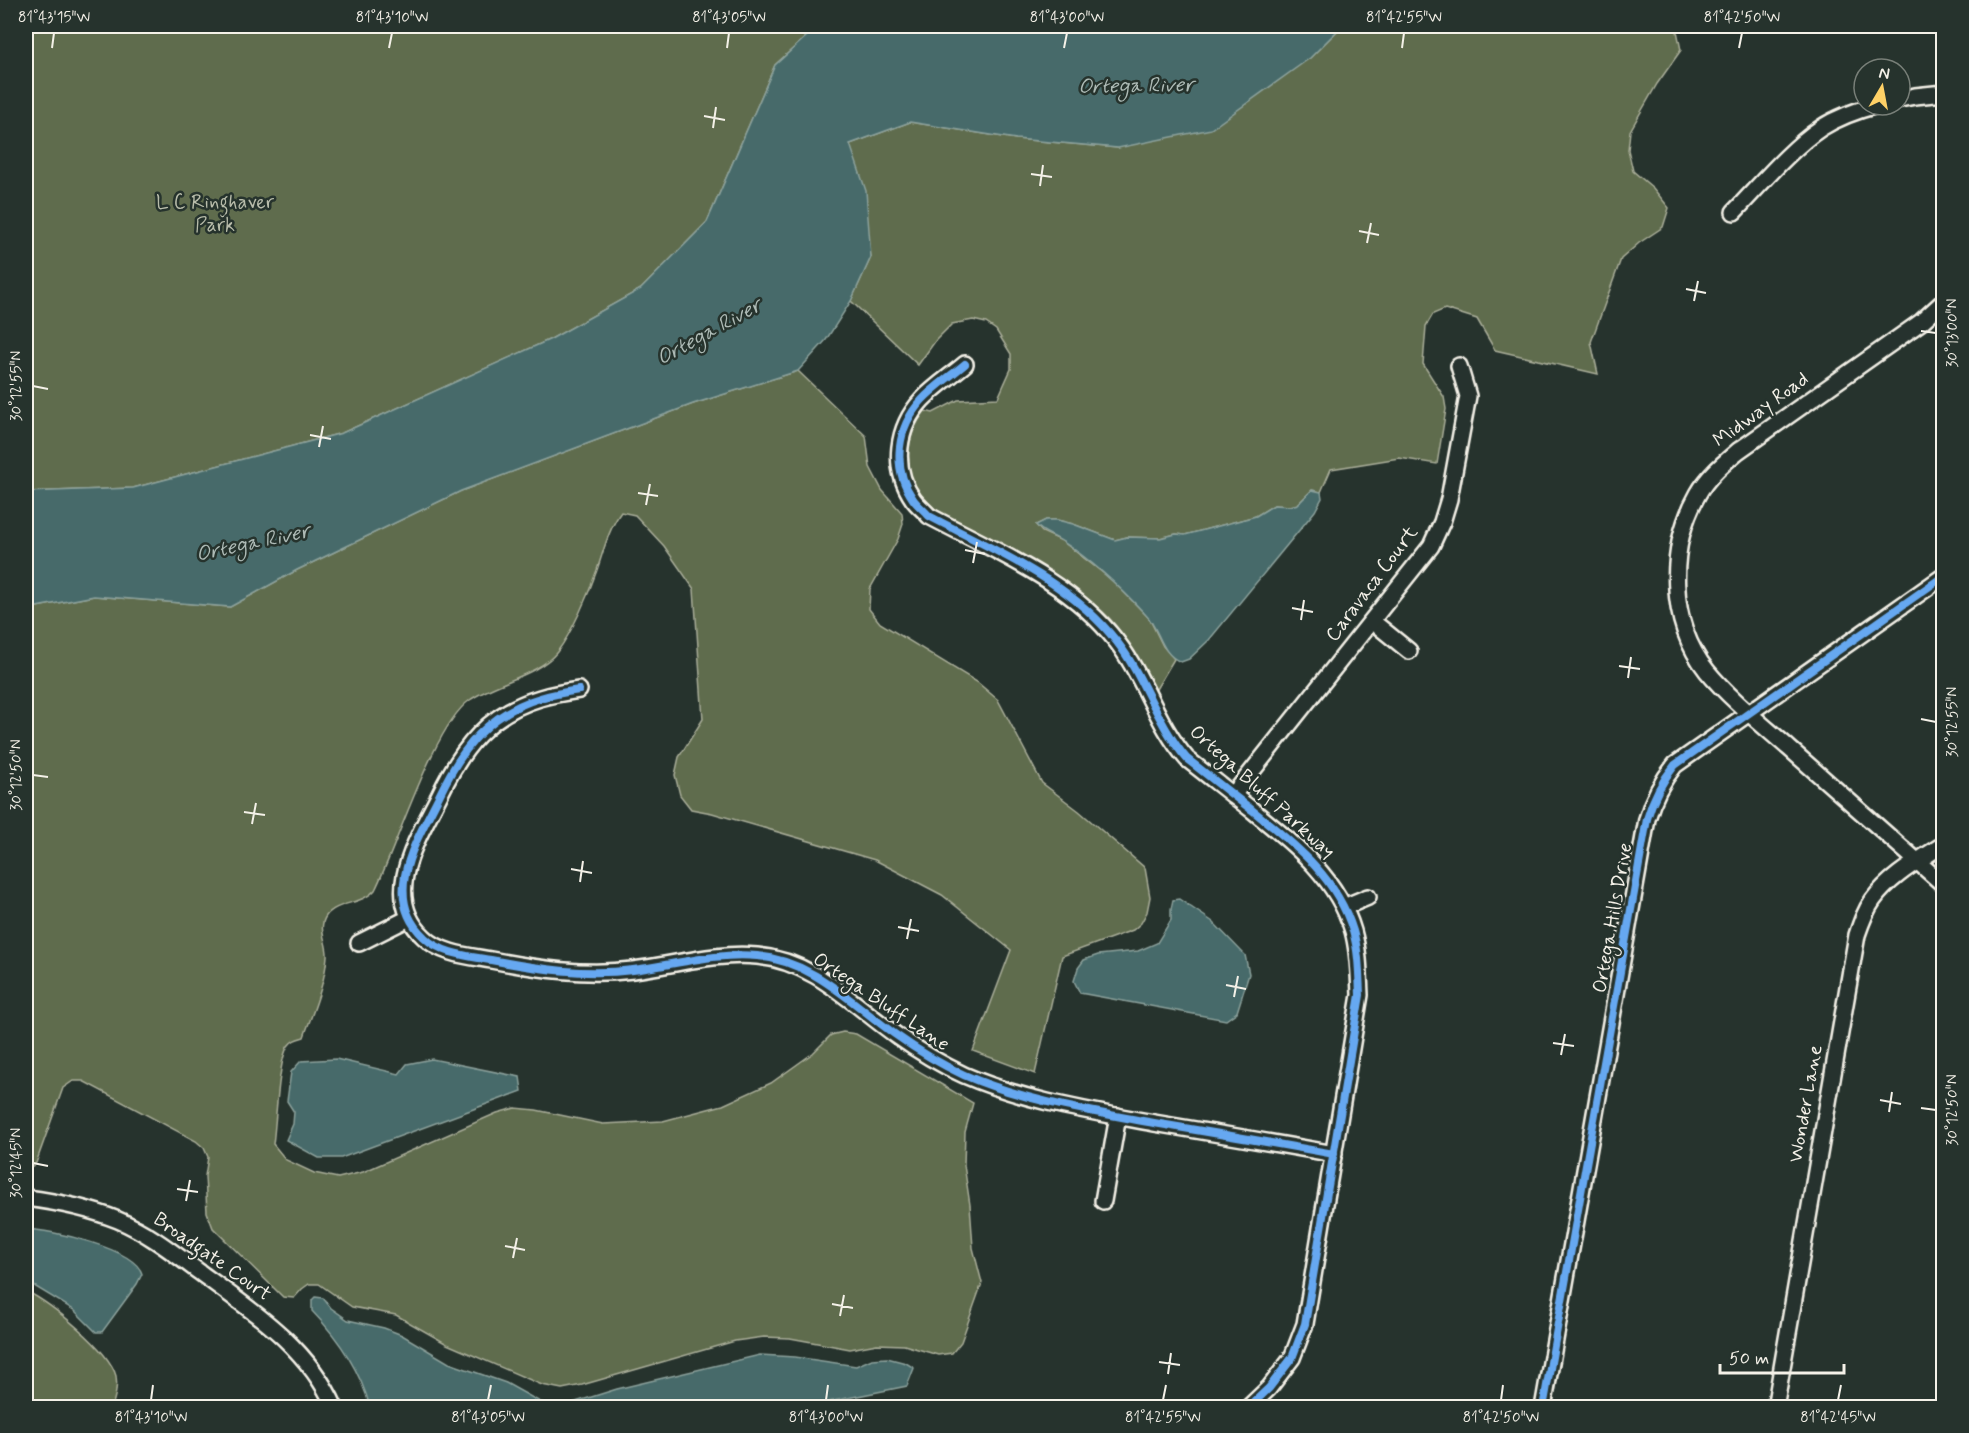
<svg xmlns="http://www.w3.org/2000/svg" width="1969" height="1433" viewBox="0 0 1969 1433" font-family="Mynerve,sans-serif">
  <rect width="100%" height="100%" fill="#26332d"/>
  <filter id="ink" filterUnits="userSpaceOnUse"><feTurbulence type="fractalNoise" baseFrequency=".0167" numOctaves="2"/><feDisplacementMap in="SourceGraphic" scale="12" xChannelSelector="R" yChannelSelector="G"/><feConvolveMatrix kernelMatrix="1 2 1 2 8 2 1 2 1" color-interpolation-filters="sRGB"/></filter>
  <g filter="url(#ink)">
    <!-- green -->
    <g fill="#5f6c4d" stroke="#aaae9a" stroke-width="1.5">
      <path d="M26,26H818L775,65L707,222L641,289L551,339L342,433L133,488L26,492Z"/>
      <path d="M1342,26H1676L1681,50L1657,84L1630,131L1628,150L1633,171L1653,188L1669,208L1663,227L1639,243L1621,259L1591,342L1598,374L1495,350L1477,319L1445,309L1433,314L1426,326L1423,364L1444,397L1446,409L1437,464L1399,458L1331,469L1321,492L1312,490L1298,504L1291,506L1274,505L1256,516L1185,535L1176,534L1160,538L1127,537L1115,540L1073,524L1057,520H1046L1036,525L1042,532L1062,541L1112,580L1149,618L1163,646L1174,659L1155,691C1140,664 1126,632 1102,611C1066,578 1020,556 978,533C959,523 935,513 921,495C901,469 906,435 925,411L933,413L958,400L998,398L1011,369V354L996,330L986,323L973,320L952,324L936,340L918,365L851,301L871,257L850,144L910,122L1016,139L1118,148L1310,58Z"/>
      <path d="M798,371L866,436L870,467L882,490L902,513L903,524L898,539L870,589L869,609L880,623L977,682L998,700L1042,783L1079,811L1145,868L1150,897L1147,912L1141,923L1133,930L1062,956L1035,1074L973,1051L1011,950L942,895L875,860L712,813L691,809L680,795L675,775L679,757L703,719L694,589L664,546L635,515L621,512C608,530 604,550 597,570C589,593 572,633 557,652C539,675 494,683 470,700C434,725 397,846 375,890C362,905 337,901 326,916C317,929 328,943 327,956C325,984 313,1011 304,1037C297,1039 292,1040 288,1046C278,1061 276,1124 273,1144L286,1160L314,1173L338,1178L363,1172L497,1113L515,1108L536,1110L603,1124L663,1121L723,1105L771,1083L813,1053L831,1035L843,1032L856,1034L973,1103L965,1132L964,1165L970,1205L973,1248L982,1283L961,1342L952,1353L938,1355L904,1345L877,1344L850,1349L790,1338L764,1337L735,1341L582,1385L562,1389L542,1385L447,1344L396,1315L352,1307L319,1284H309L302,1289L294,1298L283,1297L213,1228L207,1212L205,1176L208,1157L204,1148L196,1141L83,1081H73L63,1088L36,1163L26,1171V609L94,596L230,607L297,570L461,491L693,404Z"/>
      <path d="M26,1291C50,1303 109,1349 116,1376C118,1387 115,1397 112,1407H26Z"/>
    </g>
    <!-- water -->
    <g fill="#466b6a" stroke="#8ca19c" stroke-width="1.5">
      <path d="M818,26H1342L1310,58L1211,129L1118,148L1016,139L910,122L850,144L866,191L871,257L851,301L826,340L798,371L693,404L461,491L297,570L230,607L94,596L26,609V492L133,488L342,433L551,339L641,289L707,222L775,65Z"/>
      <path d="M1312,490L1321,492L1322,498L1315,511L1209,640L1189,659L1181,662C1160,654 1160,629 1146,615C1121,588 1094,562 1063,542C1053,535 1044,534 1036,525L1046,520H1057L1073,524L1115,540L1127,537L1160,538L1176,534L1185,535L1256,516L1274,505L1290,506L1298,504Z"/>
      <path d="M1179,899L1213,922L1245,955L1249,974L1237,1012L1226,1020L1080,993L1074,981L1078,968L1084,960L1098,955L1138,951L1157,943L1171,920V909L1173,900Z"/>
      <path d="M336,1059L399,1074L407,1064L432,1059L520,1077L522,1091L341,1158H319L286,1140L293,1124L294,1112L287,1101L291,1072L301,1061Z"/>
      <path d="M26,1229C50,1230 135,1248 142,1274L137,1284L102,1332H96L74,1310L26,1281Z"/>
      <path d="M315,1297L323,1298L331,1308L348,1320L384,1328L402,1335L449,1363L506,1383L540,1402L550,1404L566,1405L617,1389L760,1355L795,1357L856,1366L872,1359L887,1358L906,1363L914,1368L907,1386L828,1402L815,1407H370C360,1370 339,1339 312,1311V1300Z"/>
    </g>
    <g fill="none" stroke-linecap="round" stroke-linejoin="round">
      <!-- minor casing -->
      <g stroke="#f4f1e8" stroke-width="20">
        <g id="minor">
          <path d="M1900,99L1915,96L1944,93"/>
          <path d="M1734,212C1760,185 1791,148 1821,128C1838,117 1858,110 1877,105"/>
          <path d="M1944,301L1921,322L1738,451C1723,464 1708,476 1698,494C1668,547 1668,622 1707,671C1729,698 1764,726 1790,749C1841,794 1893,840 1944,885"/>
          <path d="M965,364C951,376 934,387 922,400C897,427 891,467 913,499C917,505 924,510 929,516C995,551 1070,581 1117,642C1145,678 1156,723 1187,759C1209,776 1230,793 1252,810C1294,844 1337,877 1353,931C1359,952 1359,974 1360,995L1305,1324L1292,1358L1269,1388L1248,1408"/>
          <path d="M1372,621L1409,651"/>
          <path d="M579,690C566,692 553,694 540,698C489,713 462,748 440,794C419,837 379,895 424,937C441,954 468,956 491,960C538,969 585,976 633,970C674,965 716,952 757,956C814,961 852,1004 896,1035C917,1050 940,1064 964,1075C1024,1101 1089,1111 1154,1123C1214,1133 1274,1143 1334,1154"/>
          <path d="M1233,795L1431,546L1442,522L1449,499L1468,396L1459,366"/>
          <path d="M1344,907L1368,897"/>
          <path d="M359,943L409,918"/>
          <path d="M26,1198C58,1202 88,1208 118,1220C149,1233 175,1254 202,1274C254,1312 308,1347 335,1408"/>
          <path d="M1103,1201L1118,1116"/>
          <path d="M1543,1408L1647,819C1653,798 1661,782 1675,765L1944,576"/>
          <path d="M1775,1408L1857,935C1861,923 1865,911 1873,900C1890,876 1920,860 1944,844"/>
        </g>
      </g>
      <!-- minor -->
      <use href="#minor" stroke="#26332d" stroke-width="15"/>
      <!-- cycleway casing -->
      <g stroke="#26332d" stroke-width="11">
        <g id="cycleway">
          <path d="M965,364C951,376 934,387 922,400C897,427 891,467 913,499C917,505 924,510 929,516C995,551 1070,581 1117,642C1145,678 1156,723 1187,759C1209,776 1230,793 1252,810C1294,844 1337,877 1353,931C1359,952 1359,974 1360,995L1305,1324L1292,1358L1269,1388L1248,1408"/>
          <path d="M579,690C566,692 553,694 540,698C489,713 462,748 440,794C419,837 379,895 424,937C441,954 468,956 491,960C538,969 585,976 633,970C674,965 716,952 757,956C814,961 852,1004 896,1035C917,1050 940,1064 964,1075C1024,1101 1089,1111 1154,1123C1214,1133 1274,1143 1334,1154"/>
          <path d="M1543,1408L1647,819C1653,798 1661,782 1675,765L1944,576"/>
        </g>
      </g>
      <!-- cycleway -->
      <use href="#cycleway" stroke="#66a8f1" stroke-width="8"/>
    </g>
  </g>
  <!-- ticks -->
  <path fill="none" stroke="#f4f1e8" stroke-width="2" d="M52,48L54,33M389,48L392,33M727,48L729,33M1064,48L1067,33M1402,48L1404,33M1739,48L1742,33M704,116L725,120M713,128L716,107M1031,174L1052,177M1040,186L1043,165M1359,231L1379,235M1367,243L1371,223M1686,289L1706,293M1694,301L1698,281M1921,331L1936,333M33,386L48,389M310,435L331,439M319,447L323,426M638,493L658,496M646,505L650,484M965,550L985,554M973,563L977,542M1292,608L1313,612M1301,620L1304,600M1619,666L1640,669M1628,678L1631,657M1921,719L1936,722M33,775L48,777M244,812L265,815M252,824L256,803M571,869L592,873M580,882L583,861M898,927L919,931M907,939L911,919M1226,985L1246,989M1234,997L1238,976M1553,1043L1574,1046M1561,1055L1565,1034M1880,1100L1901,1104M1921,1108L1936,1110M1889,1112L1892,1092M33,1163L48,1166M177,1189L198,1192M186,1201L190,1180M505,1246L525,1250M513,1258L517,1238M832,1304L853,1308M840,1316L844,1295M1159,1362L1180,1365M1168,1374L1171,1353M151,1400L153,1385M488,1400L491,1385M826,1400L828,1385M1163,1400L1166,1385M1501,1400L1503,1385M1838,1400L1841,1385"/>
  <g text-anchor="middle" dominant-baseline="central" stroke-width="5" stroke-linejoin="round" paint-order="stroke">
    <!-- park labels -->
    <g font-size="20" fill="#b8bcaa" stroke="#26332d">
      <text x="215" y="202">L C Ringhaver<tspan x="215" dy="23">Park</tspan></text>
    </g>
    <!-- street labels -->
    <g font-size="20" fill="#f4f1e8" stroke="#26332d">
      <text transform="translate(1761 410) rotate(-36)">Midway Road</text>
      <text transform="translate(1372 584) rotate(-53)">Caravaca Court</text>
      <text transform="translate(1262 792) rotate(42)">Ortega Bluff Parkway</text>
      <text transform="translate(1613 918) rotate(-80)">Ortega Hills Drive</text>
      <text transform="translate(881 1002) rotate(34)">Ortega Bluff Lane</text>
      <text transform="translate(1806 1104) rotate(-80)">Wonder Lane</text>
      <text transform="translate(212 1257) rotate(35)">Broadgate Court</text>
    </g>
    <!-- water labels -->
    <g font-size="21" font-style="italic" fill="#aebbb6" stroke="#26332d">
      <text transform="translate(1136 86) rotate(-1)">Ortega River</text>
      <text transform="translate(709 332) rotate(-29)">Ortega River</text>
      <text transform="translate(253 543) rotate(-12)">Ortega River</text>
    </g>
  </g>
  <!-- margin -->
  <rect width="1969" height="1433" fill="none" stroke="#26332d" stroke-width="66"/>
  <!-- north arrow -->
  <g transform="translate(1882 87) rotate(10)"><circle r="28" fill="#26332d" stroke="#787f78" stroke-width="1.5"/>
  <path d="M0-4.5L10 22L0 15L-10 22Z" fill="#ffd166"/>
  <text y="-9" font-size="16" font-weight="bold" text-anchor="middle" fill="#f4f1e8">N</text>
  </g>
  <!-- scale -->
  <path d="M1720 1364v9h124v-9" fill="none" stroke="#f4f1e8" stroke-width="3"/>
  <text x="1729" y="1364" font-size="18" fill="#f4f1e8" stroke="#26332d" stroke-width="4.5" paint-order="stroke">50 m</text>
  <rect x="33" y="33" width="1903" height="1367" fill="none" stroke="#f4f1e8" stroke-width="2"/>
  <g font-size="15" text-anchor="middle" fill="#f4f1e8">
    <text x="54" y="22">81°43'15"W</text>
    <text x="392" y="22">81°43'10"W</text>
    <text x="729" y="22">81°43'05"W</text>
    <text x="1067" y="22">81°43'00"W</text>
    <text x="1404" y="22">81°42'55"W</text>
    <text x="1742" y="22">81°42'50"W</text>
    <text transform="translate(1952 333) rotate(-90)" y="5">30°13'00"N</text>
    <text transform="translate(16 386) rotate(-90)" y="5">30°12'55"N</text>
    <text transform="translate(1952 722) rotate(-90)" y="5">30°12'55"N</text>
    <text transform="translate(16 775) rotate(-90)" y="5">30°12'50"N</text>
    <text transform="translate(1952 1110) rotate(-90)" y="5">30°12'50"N</text>
    <text transform="translate(16 1163) rotate(-90)" y="5">30°12'45"N</text>
    <text x="151" y="1422">81°43'10"W</text>
    <text x="488" y="1422">81°43'05"W</text>
    <text x="826" y="1422">81°43'00"W</text>
    <text x="1163" y="1422">81°42'55"W</text>
    <text x="1501" y="1422">81°42'50"W</text>
    <text x="1838" y="1422">81°42'45"W</text>
  </g>
</svg>
